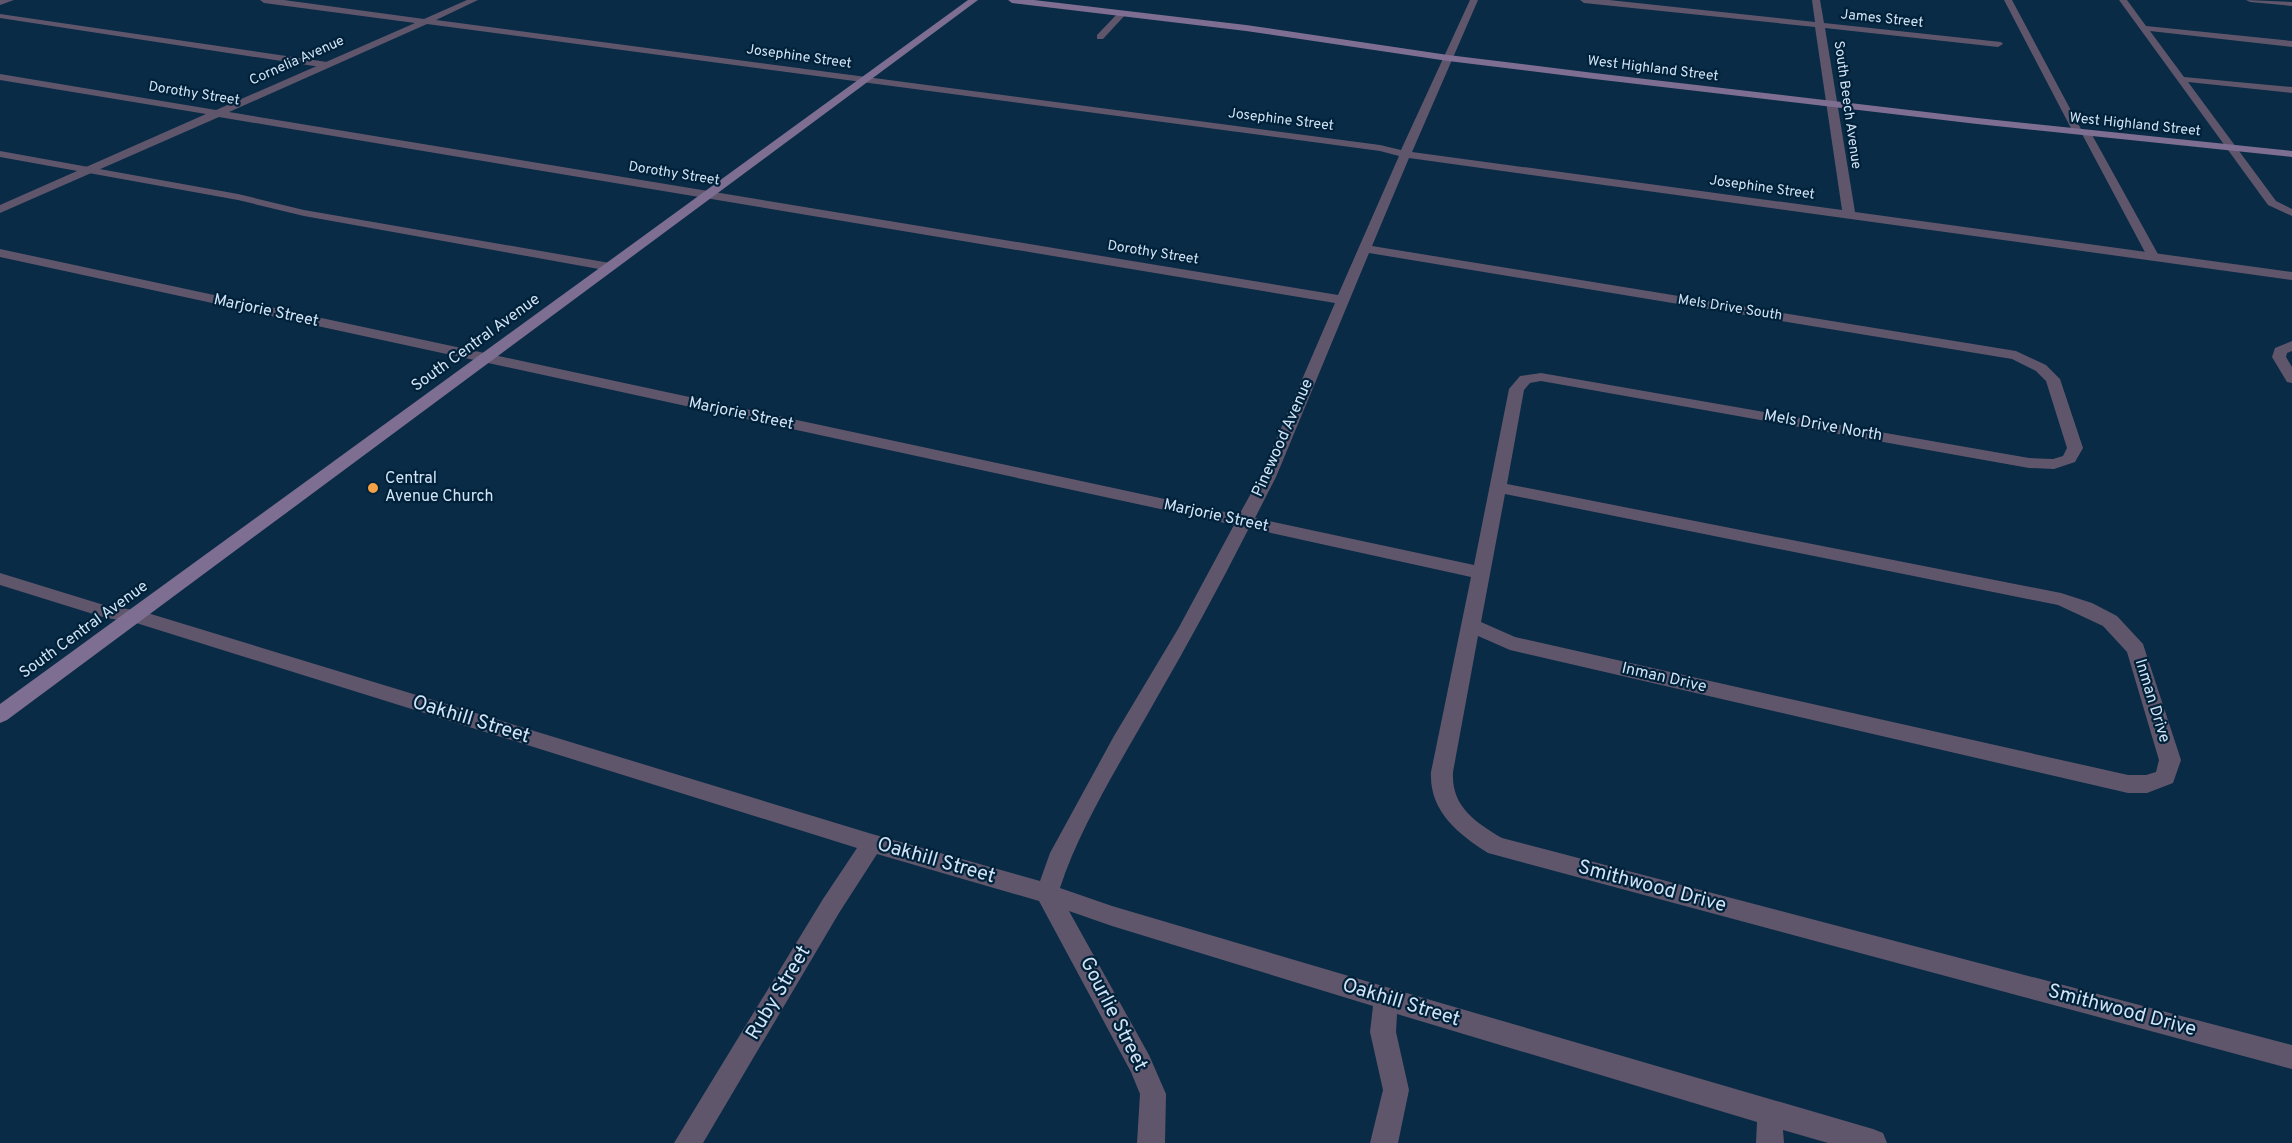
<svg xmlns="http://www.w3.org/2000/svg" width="2292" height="1143" viewBox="0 0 2292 1143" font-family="Overpass,sans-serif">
  <rect width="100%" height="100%" fill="#092b45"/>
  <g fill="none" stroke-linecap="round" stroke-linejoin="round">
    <!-- lane -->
    <g fill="#60566c" fill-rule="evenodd">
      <path d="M0,0H14L0,5Z"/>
      <path d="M2004,0H2012L2082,131L2091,133L2159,256L2157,259L2153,260L2147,256L2082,134L2073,132Z"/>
      <path d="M2119,0H2127L2146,26L2292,41V47L2150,31L2184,77L2292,87V93L2188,82L2276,201L2292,209V216L2268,205Z"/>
      <path d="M2246,0L2292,2V6L2250,2Z"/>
      <path d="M1120,11L1127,13L1103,39H1097V35Z"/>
      <path d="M0,14L327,62L332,65L327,68L0,18Z"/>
      <path d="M0,151L238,194L304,210L610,263L616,267L610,271L304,216L238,200L0,157Z"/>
    </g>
    <!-- street -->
    <g fill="#60566c" fill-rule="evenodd">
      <path d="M260,0H284L424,19L467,0H478L436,20L1380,145L1401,150L1470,0H1478L1412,152L1842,210L1815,27L1584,3L1580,0H1609L1815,22L1812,0H1820L1824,23L2001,42L2003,44L1998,47L1825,28L1855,212L2292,272V280L1409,158L1372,246L2016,351L2046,365L2060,379L2083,448L2075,462L2054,469L2029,468L1541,381L1530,383L1524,390L1507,484L2061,593L2092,603L2117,616L2143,644L2181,760L2173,783L2147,793H2128L1510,650L1478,636L1453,772C1451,806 1475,822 1502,838L2292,1045V1069L1488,853C1458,834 1429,811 1431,772L1471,577L1249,528C1219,587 1188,644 1155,701C1123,758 1080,826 1060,888L1112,906L1386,987L1873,1129L1883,1133L1887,1143H1828L1783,1130L1784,1143H1756L1757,1122L1397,1014L1396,1032L1409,1090L1398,1143H1370L1383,1090L1370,1032L1373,1006L1112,926L1069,911L1149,1055L1166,1094L1165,1143H1137L1140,1094L1131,1072L1039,901L877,854L839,913L703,1143H674L823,899L857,848L133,622L106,618L0,585V573L107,606L141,611L872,834L1040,881L1050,853L1114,736L1178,629L1234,525L0,257V249L1239,515L1260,477L1335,303L219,117L0,213V205L206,114L0,80V74L216,110L415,23L264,3ZM427,24L1380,151L1399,156L1338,295L229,112ZM1369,253L2012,359L2036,371L2046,381L2067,448L2063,456L2053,459L2029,458L1541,373L1520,376L1509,389L1474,565L1255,518L1276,477ZM1505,494L2058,605L2103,626L2127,652L2159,760L2156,772L2146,775H2128L1515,637L1481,622Z"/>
      <path d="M2292,341V351L2287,353L2286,357L2292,367V383L2287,382L2272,357L2275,348Z"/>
    </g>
    <!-- secondary -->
    <g fill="#7e6e92" fill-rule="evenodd">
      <path d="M968,0H978L7,720L0,723V704Z"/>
      <path d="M1008,0H1034L1246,25L1448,55L1594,73L1977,118L2292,151V157L1977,124L1594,79L1448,61L1246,31L1012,3Z"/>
    </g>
  </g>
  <!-- markers -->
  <circle fill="#f5a246" stroke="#00213a" stroke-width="2" cx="373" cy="488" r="6"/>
  <g text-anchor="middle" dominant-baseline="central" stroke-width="4.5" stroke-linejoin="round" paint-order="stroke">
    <!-- far-street labels -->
    <g font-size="14" fill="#d1e3f4" stroke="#00213a">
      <text transform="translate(1882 19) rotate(6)">James Street</text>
      <text transform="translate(799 57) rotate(8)">Josephine Street</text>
      <text transform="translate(297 61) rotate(-24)">Cornelia Avenue</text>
      <text transform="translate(1653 69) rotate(7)">West Highland Street</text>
      <text transform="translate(194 94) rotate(9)">Dorothy Street</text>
      <text transform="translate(1847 105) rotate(82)">South Beech Avenue</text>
      <text transform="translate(1281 120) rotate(7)">Josephine Street</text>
      <text transform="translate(2135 125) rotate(6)">West Highland Street</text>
      <text transform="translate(674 174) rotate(9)">Dorothy Street</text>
      <text transform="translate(1762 188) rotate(8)">Josephine Street</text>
      <text transform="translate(1153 253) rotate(9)">Dorothy Street</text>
      <text transform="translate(1730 308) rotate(9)">Mels Drive South</text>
    </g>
    <!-- street labels -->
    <g font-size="16" fill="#d1e3f4" stroke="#00213a">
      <text transform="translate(266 311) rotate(12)">Marjorie Street</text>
      <text transform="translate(476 343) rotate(-36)">South Central Avenue</text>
      <text transform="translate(741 414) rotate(12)">Marjorie Street</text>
      <text transform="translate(1823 426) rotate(10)">Mels Drive North</text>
      <text transform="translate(1283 438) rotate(-66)">Pinewood Avenue</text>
      <text transform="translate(1216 516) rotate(12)">Marjorie Street</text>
      <text transform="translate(84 630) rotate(-36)">South Central Avenue</text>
      <text transform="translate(1664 678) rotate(13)">Inman Drive</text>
      <text transform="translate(2152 701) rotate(73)">Inman Drive</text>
    </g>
    <!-- poi labels -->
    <g font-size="16" fill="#d1e3f4" stroke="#00213a" text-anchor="start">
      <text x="385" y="479">Central<tspan x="385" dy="18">Avenue Church</tspan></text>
    </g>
    <!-- near-street labels -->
    <g font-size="20" fill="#d1e3f4" stroke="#00213a">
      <text transform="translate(471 720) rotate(17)">Oakhill Street</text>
      <text transform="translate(936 861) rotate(16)">Oakhill Street</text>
      <text transform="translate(1652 887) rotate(15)">Smithwood Drive</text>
      <text transform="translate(779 993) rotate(-59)">Ruby Street</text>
      <text transform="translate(1401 1003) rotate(17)">Oakhill Street</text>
      <text transform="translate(2122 1011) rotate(15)">Smithwood Drive</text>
      <text transform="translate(1113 1014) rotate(63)">Gourlie Street</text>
    </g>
  </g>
</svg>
